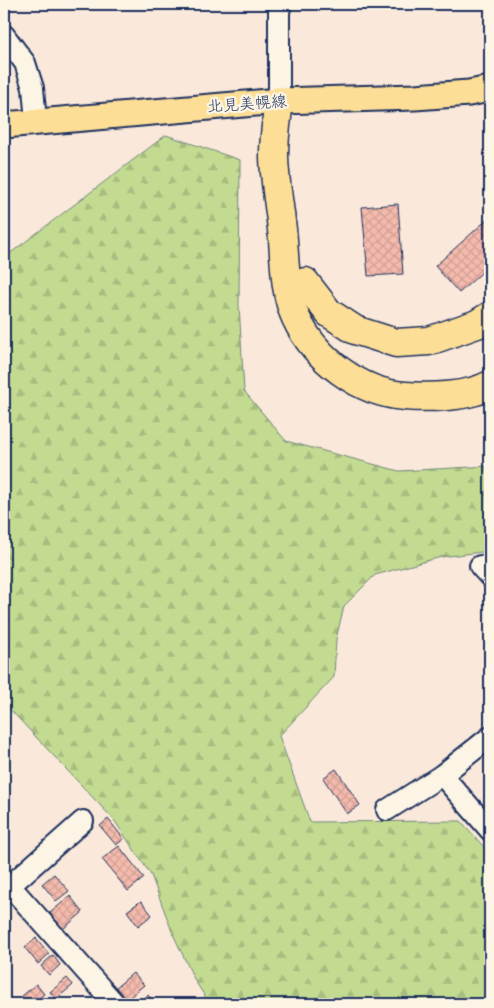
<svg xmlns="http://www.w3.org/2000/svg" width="494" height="1008" viewBox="0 0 494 1008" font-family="'Comic Neue','Klee One',sans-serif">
  <defs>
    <pattern id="forest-firs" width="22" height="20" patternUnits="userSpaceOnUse" patternTransform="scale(1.25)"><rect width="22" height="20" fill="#c3db91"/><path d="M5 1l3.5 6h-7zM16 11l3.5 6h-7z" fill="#a7bc7f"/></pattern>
    <pattern id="building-cross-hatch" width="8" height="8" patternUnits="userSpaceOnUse" patternTransform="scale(1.25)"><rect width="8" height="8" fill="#f4baac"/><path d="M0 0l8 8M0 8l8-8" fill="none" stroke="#d1a096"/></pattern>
  </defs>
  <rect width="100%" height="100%" fill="#fae9da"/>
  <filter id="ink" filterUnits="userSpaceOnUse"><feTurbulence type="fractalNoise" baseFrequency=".02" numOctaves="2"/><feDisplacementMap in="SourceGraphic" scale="10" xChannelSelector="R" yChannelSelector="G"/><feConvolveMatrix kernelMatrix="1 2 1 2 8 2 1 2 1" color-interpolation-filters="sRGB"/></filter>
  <g filter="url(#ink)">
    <!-- forest -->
    <path fill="url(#forest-firs)" stroke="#6f8578" d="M166,135L240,160L239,305L244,391L286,441L399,471L490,466V551L441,557L375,575L344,606L336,639L334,677L279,736L310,822L461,821L490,854V1004H210L195,981L173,934L151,875L114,820L4,703V258Z"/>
    <!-- building -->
    <g fill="url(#building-cross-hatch)" stroke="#1b2f5e">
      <path d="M398,204L403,274L368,276L362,207Z"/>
      <path d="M490,217V265L459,293L435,266Z"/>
      <path d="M336,769L360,805L347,814L323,778Z"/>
      <path d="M108,819L124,839L116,845L100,826Z"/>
      <path d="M119,846L144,878L128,891L102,859Z"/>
      <path d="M54,874L69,891L56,901L42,884Z"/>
      <path d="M70,896L83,912L63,929L50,913Z"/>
      <path d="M141,901L152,915L138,926L127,911Z"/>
      <path d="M36,938L49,954L38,964L25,948Z"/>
      <path d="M53,955L60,965L49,975L41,966Z"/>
      <path d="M133,973L144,985L124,1002L114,989Z"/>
      <path d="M67,978L73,985L56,999L50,992Z"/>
      <path d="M36,984L44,994L32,1004H27L21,997Z"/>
      <path d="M148,995L156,1004H136Z"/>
    </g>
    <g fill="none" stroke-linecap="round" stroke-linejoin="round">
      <!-- minor casing -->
      <g stroke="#1b2f5e" stroke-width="24">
        <g id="minor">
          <path d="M4,35L25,63L33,88L36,121"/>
          <path d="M279,101V12L281,4"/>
          <path d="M480,566L490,577"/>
          <path d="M442,775L490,830"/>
          <path d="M387,810L442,775L490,737"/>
          <path d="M10,886L115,1004"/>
          <path d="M4,891L83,821"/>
        </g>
      </g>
      <!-- major casing -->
      <g stroke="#1b2f5e" stroke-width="29">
        <path id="major" d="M4,125L279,101L415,97L469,93L490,89"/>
      </g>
      <!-- highway casing -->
      <g stroke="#1b2f5e" stroke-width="31">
        <g id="highway">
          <path d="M279,101C277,118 274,136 274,154C274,182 281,212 283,240C285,266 285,294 296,318C315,359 360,393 405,396C429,398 469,397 490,385"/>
          <path d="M305,282L329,313L355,330L396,343L429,341L477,324L490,316"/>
        </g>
      </g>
      <!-- minor -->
      <use href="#minor" stroke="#fcf5e5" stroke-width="20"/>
      <!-- major -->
      <use href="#major" stroke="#fdde96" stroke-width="25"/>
      <!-- highway -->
      <use href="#highway" stroke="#fdde96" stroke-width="28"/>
    </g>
  </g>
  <g text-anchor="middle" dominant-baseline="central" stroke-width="4.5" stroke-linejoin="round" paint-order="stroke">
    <!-- street labels -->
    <g font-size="16" fill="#1b2f5e" stroke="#fcf5e5">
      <text transform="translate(247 104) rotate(-4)">北見美幌線</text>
    </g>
  </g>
  <!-- margin -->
  <rect width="494" height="1008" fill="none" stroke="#fcf5e5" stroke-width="20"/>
  <rect x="10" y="10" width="474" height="988" fill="none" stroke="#1b2f5e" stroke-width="2" filter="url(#ink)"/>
</svg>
